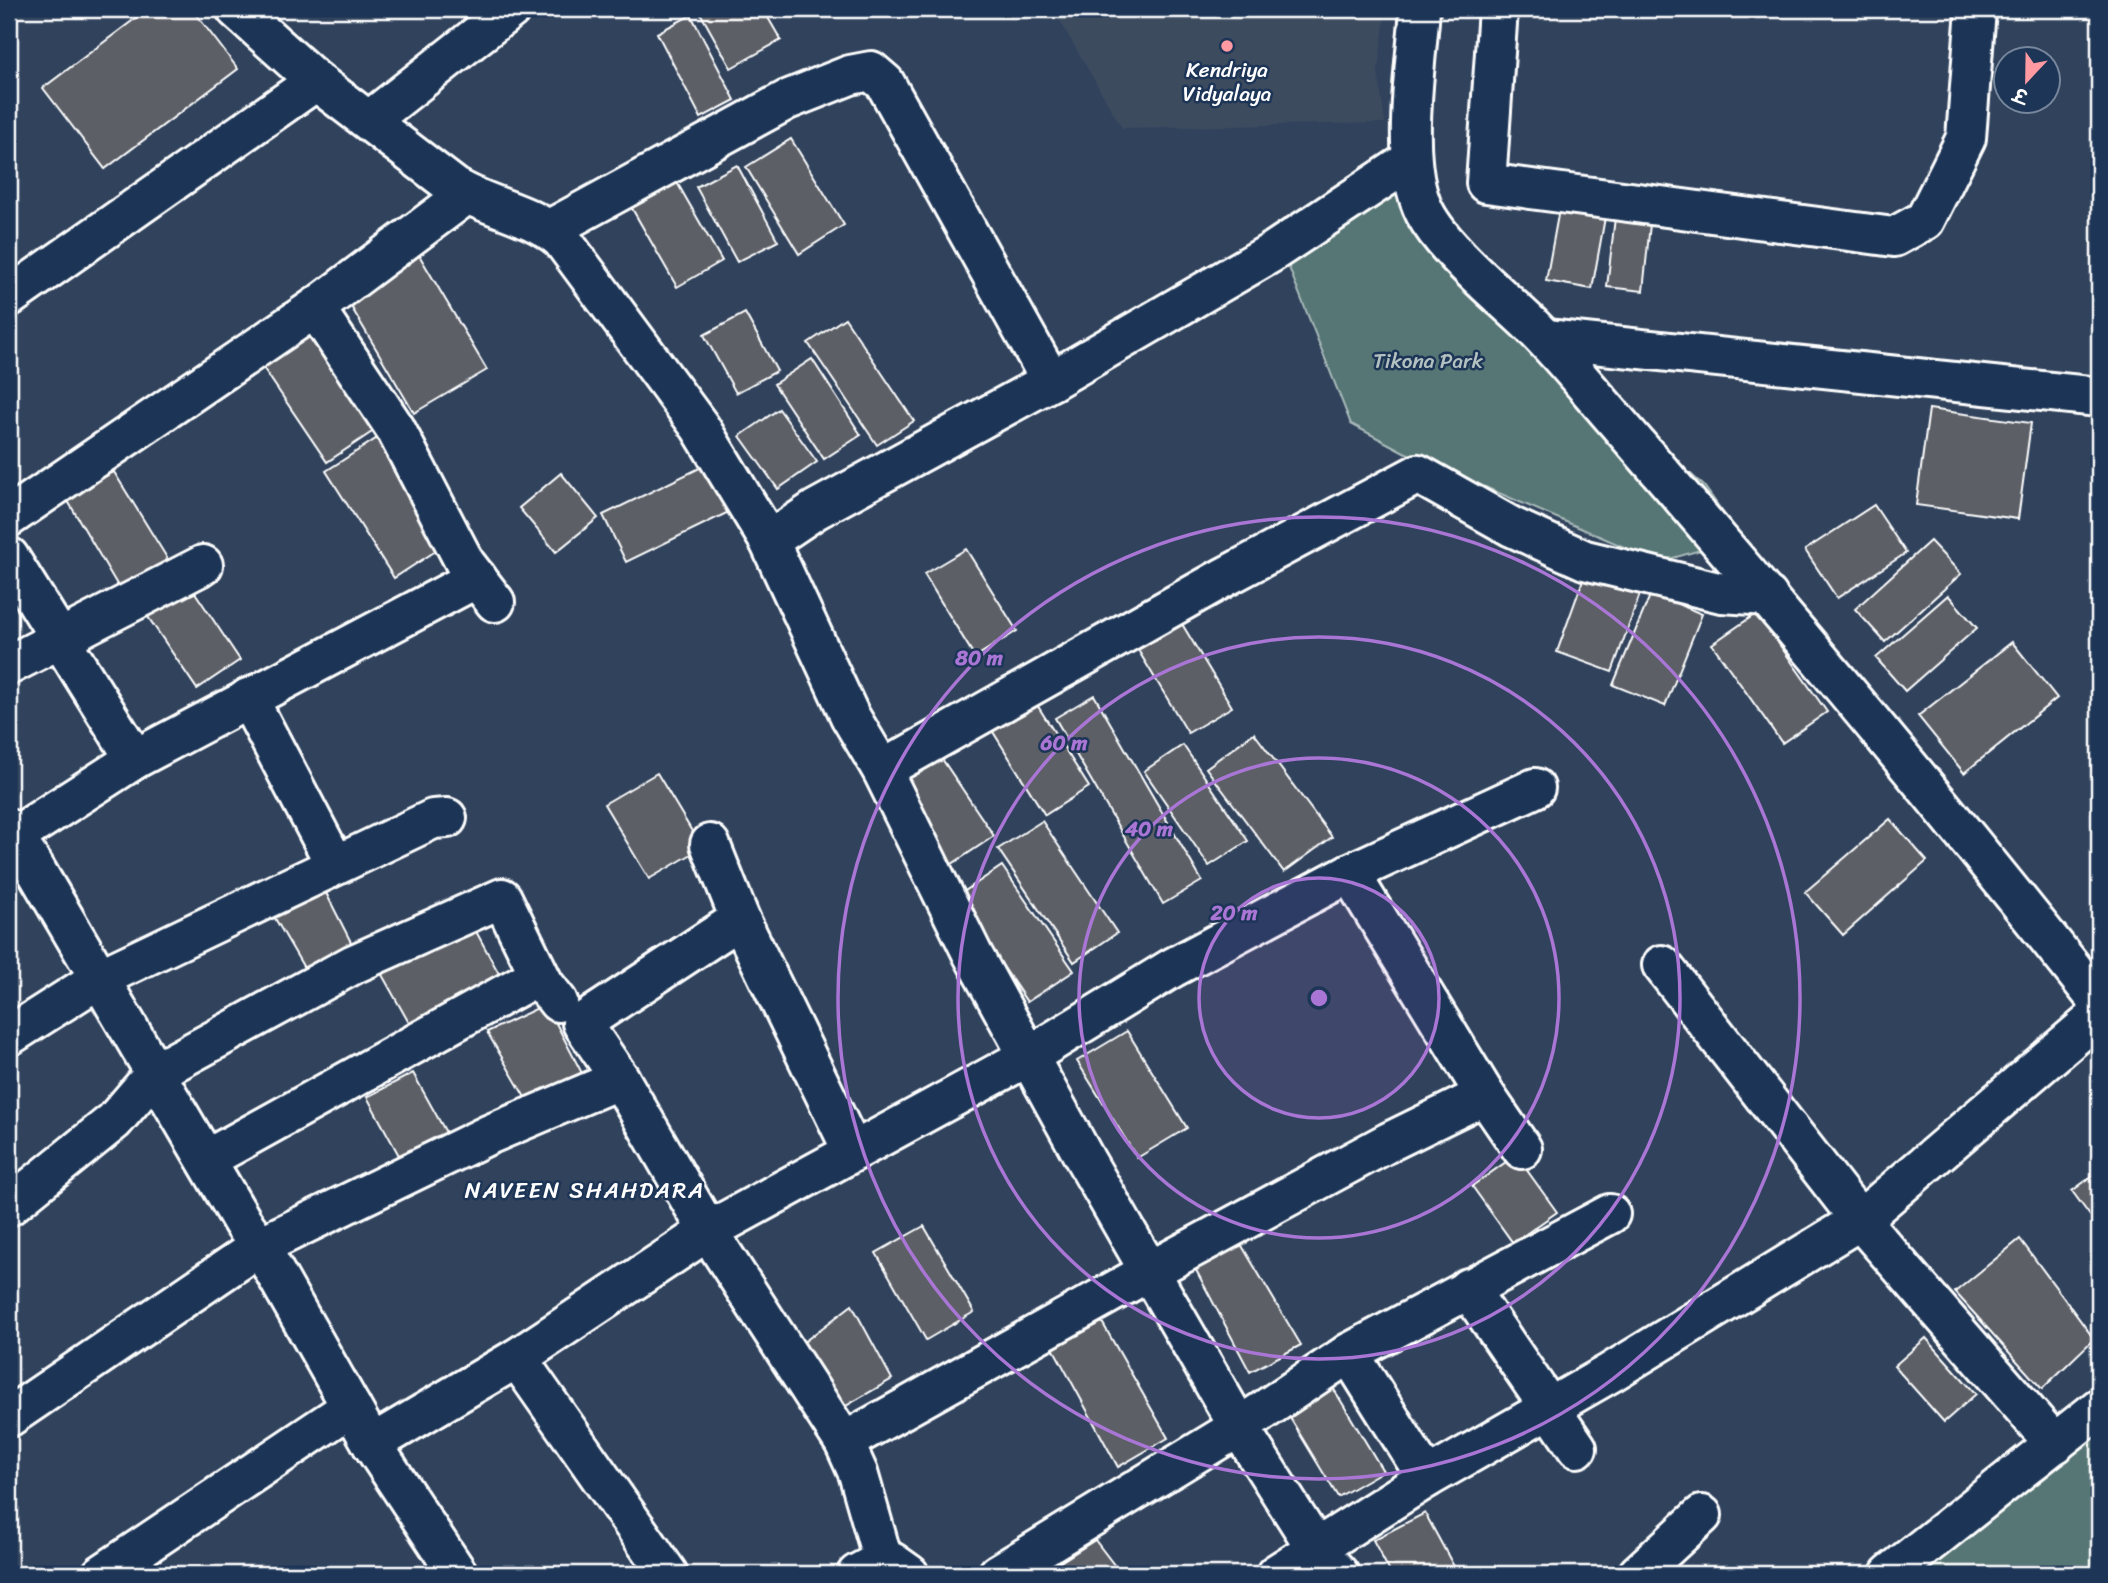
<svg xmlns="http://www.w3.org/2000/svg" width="2108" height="1583" viewBox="0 0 2108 1583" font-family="Sriracha,'Playpen Sans Deva',sans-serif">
  <rect width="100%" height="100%" fill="#30425c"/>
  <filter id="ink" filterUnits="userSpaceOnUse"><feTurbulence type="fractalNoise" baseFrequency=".0143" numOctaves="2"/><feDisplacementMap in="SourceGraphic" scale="14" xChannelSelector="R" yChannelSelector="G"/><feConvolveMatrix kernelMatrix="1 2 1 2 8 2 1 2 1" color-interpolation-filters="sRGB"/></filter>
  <g filter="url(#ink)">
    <!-- built -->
    <path fill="#3d4b5f" d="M1053,9H1386L1378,71L1385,123L1122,128Z"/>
    <!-- green -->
    <g fill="#567574" stroke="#aababa" stroke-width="2">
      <path d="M1394,155L1404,215L1704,486L1732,525V541L1659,562L1404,452L1351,424L1284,255Z"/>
      <path d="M2099,1392V1574H1884Z"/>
    </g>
    <!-- building -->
    <g fill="#5b5f66" stroke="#fff" stroke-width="2">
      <path d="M148,9H192L238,69L105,169L43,88Z"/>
      <path d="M698,9H763L781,40L731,68Z"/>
      <path d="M691,15L735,100L701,118L657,33Z"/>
      <path d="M791,139L844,225L799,254L746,167Z"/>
      <path d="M737,165L778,241L737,262L696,187Z"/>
      <path d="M671,172L722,261L677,287L626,198Z"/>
      <path d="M1617,200L1652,205L1643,291L1607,287Z"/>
      <path d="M1560,204L1606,212L1592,289L1546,281Z"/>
      <path d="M419,255L487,370L414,413L346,298Z"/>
      <path d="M745,313L777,371L736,393L704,335Z"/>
      <path d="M845,318L914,421L877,445L808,343Z"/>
      <path d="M309,326L378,428L327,462L258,360Z"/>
      <path d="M812,359L861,435L824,459L774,384Z"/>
      <path d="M779,409L817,462L778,489L740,436Z"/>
      <path d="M1929,409L2031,423L2018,519L1916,505Z"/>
      <path d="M379,437L445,545L394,578L326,471Z"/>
      <path d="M714,461L737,508L626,562L603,515Z"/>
      <path d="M114,472L169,561L119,588L65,496Z"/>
      <path d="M561,473L598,518L556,552L519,508Z"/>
      <path d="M1874,505L1906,553L1837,598L1805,550Z"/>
      <path d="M1930,541L1961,574L1885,642L1855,609Z"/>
      <path d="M966,549L1017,631L975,657L924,574Z"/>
      <path d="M1589,563L1644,583L1612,672L1557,652Z"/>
      <path d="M190,585L240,660L197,689L146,614Z"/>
      <path d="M1651,593L1702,614L1665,706L1613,685Z"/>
      <path d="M1948,595L1977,628L1905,691L1876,658Z"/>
      <path d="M1757,613L1827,712L1782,743L1712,644Z"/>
      <path d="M1176,614L1232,707L1188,733L1132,640Z"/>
      <path d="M2012,642L2057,698L1964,773L1918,716Z"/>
      <path d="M1094,695L1202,881L1163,904L1055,718Z"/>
      <path d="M1034,700L1089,787L1045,815L990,727Z"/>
      <path d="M1254,733L1332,837L1284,872L1206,768Z"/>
      <path d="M1183,745L1248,841L1209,866L1144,771Z"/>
      <path d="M938,753L994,836L949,866L894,782Z"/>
      <path d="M657,773L702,848L649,879L604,804Z"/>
      <path d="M1890,819L1927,861L1843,935L1805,892Z"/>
      <path d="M1042,821L1117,933L1074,962L998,849Z"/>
      <path d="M1002,866L1074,971L1027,1002L956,897Z"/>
      <path d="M325,891L354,948L307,973L273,915Z"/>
      <path d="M472,924L503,981L413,1030L381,973Z"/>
      <path d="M546,1004L584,1077L530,1106L487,1032Z"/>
      <path d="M1127,1031L1187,1128L1137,1158L1077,1061Z"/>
      <path d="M413,1073L448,1136L402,1161L367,1097Z"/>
      <path d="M1516,1155L1557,1212L1513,1243L1472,1186Z"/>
      <path d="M2099,1171V1228L2072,1191Z"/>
      <path d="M924,1226L974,1312L926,1340L876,1253Z"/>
      <path d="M1232,1229L1301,1345L1250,1372L1188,1255Z"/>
      <path d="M2020,1239L2094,1339L2042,1389L1955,1292Z"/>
      <path d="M852,1305L892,1379L832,1414L796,1348Z"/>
      <path d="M1102,1322L1168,1438L1118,1467L1053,1348Z"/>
      <path d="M1926,1338L1976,1394L1944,1422L1894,1366Z"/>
      <path d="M1329,1381L1383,1471L1338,1497L1284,1408Z"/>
      <path d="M1425,1513L1458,1574H1391L1373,1540Z"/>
      <path d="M1095,1540L1121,1574H1051L1048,1570Z"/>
    </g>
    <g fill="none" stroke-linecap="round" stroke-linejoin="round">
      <!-- street casing -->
      <g stroke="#fff" stroke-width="44">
        <g id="street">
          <path d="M236,9L316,81L456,188C490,208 532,213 562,240L700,427L769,541L850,716L882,770L973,955L1086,1161L1239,1427L1317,1550L1339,1574"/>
          <path d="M1420,9C1416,65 1399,163 1425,213C1445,251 1500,295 1532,326C1560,354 1585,385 1611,415C1778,607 1941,802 2099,1002"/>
          <path d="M1498,9L1486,183L1894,237L1925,220L1966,138L1976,9"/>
          <path d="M370,120L511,9"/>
          <path d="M550,229L787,100L850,75L871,71L885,83L1051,381"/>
          <path d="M9,297L316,81"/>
          <path d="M315,308L395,428L465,563L495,602"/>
          <path d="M1546,339L2099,397"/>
          <path d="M9,517L315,308L467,194"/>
          <path d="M769,541L815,510L1051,381L1271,253L1411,160"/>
          <path d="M9,557L135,759"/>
          <path d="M9,665L203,565"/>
          <path d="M248,698L335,864"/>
          <path d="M882,770L1223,578L1418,474L1512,527L1585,560L1722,593L1768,596"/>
          <path d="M9,829L33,865L243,1223L260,1246L372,1444L458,1574"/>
          <path d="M14,837L135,759L477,578"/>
          <path d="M710,844L740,919L852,1150"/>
          <path d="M1350,873L1485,1095L1522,1149"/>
          <path d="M740,919L582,1023L620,1079L708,1231L844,1442L858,1473L883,1560"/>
          <path d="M1662,965L1860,1220L2099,1015"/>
          <path d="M9,1036L100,978L433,819L447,818"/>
          <path d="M207,1159L530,980L544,984L558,1002"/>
          <path d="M9,1206L114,1121L156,1072L354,964L502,898L544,984"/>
          <path d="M1468,1288L1577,1448"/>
          <path d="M1349,1353L1427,1478"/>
          <path d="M517,1358L668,1574"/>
          <path d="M9,1417L260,1246L488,1135L620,1079"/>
          <path d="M844,1442L1150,1271L1389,1142L1485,1095"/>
          <path d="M372,1444L517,1358L708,1231L1029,1056L1172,968L1350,873L1535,788"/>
          <path d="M102,1574L351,1407"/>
          <path d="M857,1574L883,1560L892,1562L909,1574"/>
          <path d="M998,1574L1239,1427L1349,1353L1610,1214"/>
          <path d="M1276,1574L1427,1478L1610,1373L1860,1220L2055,1444"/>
          <path d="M1638,1574L1702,1515"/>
          <path d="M1890,1574L2099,1408"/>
        </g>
      </g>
      <!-- street -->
      <use href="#street" stroke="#1d3557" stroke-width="38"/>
    </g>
  </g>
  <!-- distance rings -->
  <circle cx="1319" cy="998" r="120" fill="#a976d5" fill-opacity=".12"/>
  <g fill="none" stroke="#a976d5" stroke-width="3.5">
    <circle cx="1319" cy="998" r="120"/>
    <circle cx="1319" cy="998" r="240"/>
    <circle cx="1319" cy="998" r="361"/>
    <circle cx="1319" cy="998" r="481"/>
  </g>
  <!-- markers -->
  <circle fill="#ff9aa2" stroke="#1d3557" stroke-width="2.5" cx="1227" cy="46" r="7"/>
  <g text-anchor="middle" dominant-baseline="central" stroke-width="5" stroke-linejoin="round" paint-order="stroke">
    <!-- poi labels -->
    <g font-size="21" fill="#fff" stroke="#1d3557">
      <text x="1227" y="70">Kendriya<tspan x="1227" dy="24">Vidyalaya</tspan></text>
    </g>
    <!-- park labels -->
    <g font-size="21" fill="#b3c1c0" stroke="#1d3557">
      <text x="1428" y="361">Tikona Park</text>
    </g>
    <!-- neighbourhood labels -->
    <g font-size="23" letter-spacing="2" fill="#fff" stroke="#1d3557">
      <text x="585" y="1190">NAVEEN SHAHDARA</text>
    </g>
  </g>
  <circle cx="1319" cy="998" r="10" fill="#a976d5" stroke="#1d3557" stroke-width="3.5"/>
  <g font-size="21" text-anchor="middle" font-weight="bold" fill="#a976d5" stroke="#1d3557" stroke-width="5" stroke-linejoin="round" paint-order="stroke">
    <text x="979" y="665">80 m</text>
    <text x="1064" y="750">60 m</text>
    <text x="1149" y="836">40 m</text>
    <text x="1234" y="920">20 m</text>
  </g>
  <!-- margin -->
  <rect width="2108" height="1583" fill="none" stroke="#1d3557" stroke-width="35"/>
  <rect x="18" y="18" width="2073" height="1548" fill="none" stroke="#fff" stroke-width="2.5" filter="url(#ink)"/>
  <!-- north arrow -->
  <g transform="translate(2027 80) rotate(202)"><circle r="33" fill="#1d3557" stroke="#77869a" stroke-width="2"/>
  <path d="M0-5L12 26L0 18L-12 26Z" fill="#ff9aa2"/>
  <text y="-10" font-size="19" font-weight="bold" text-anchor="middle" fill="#ffffff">उ</text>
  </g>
</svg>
